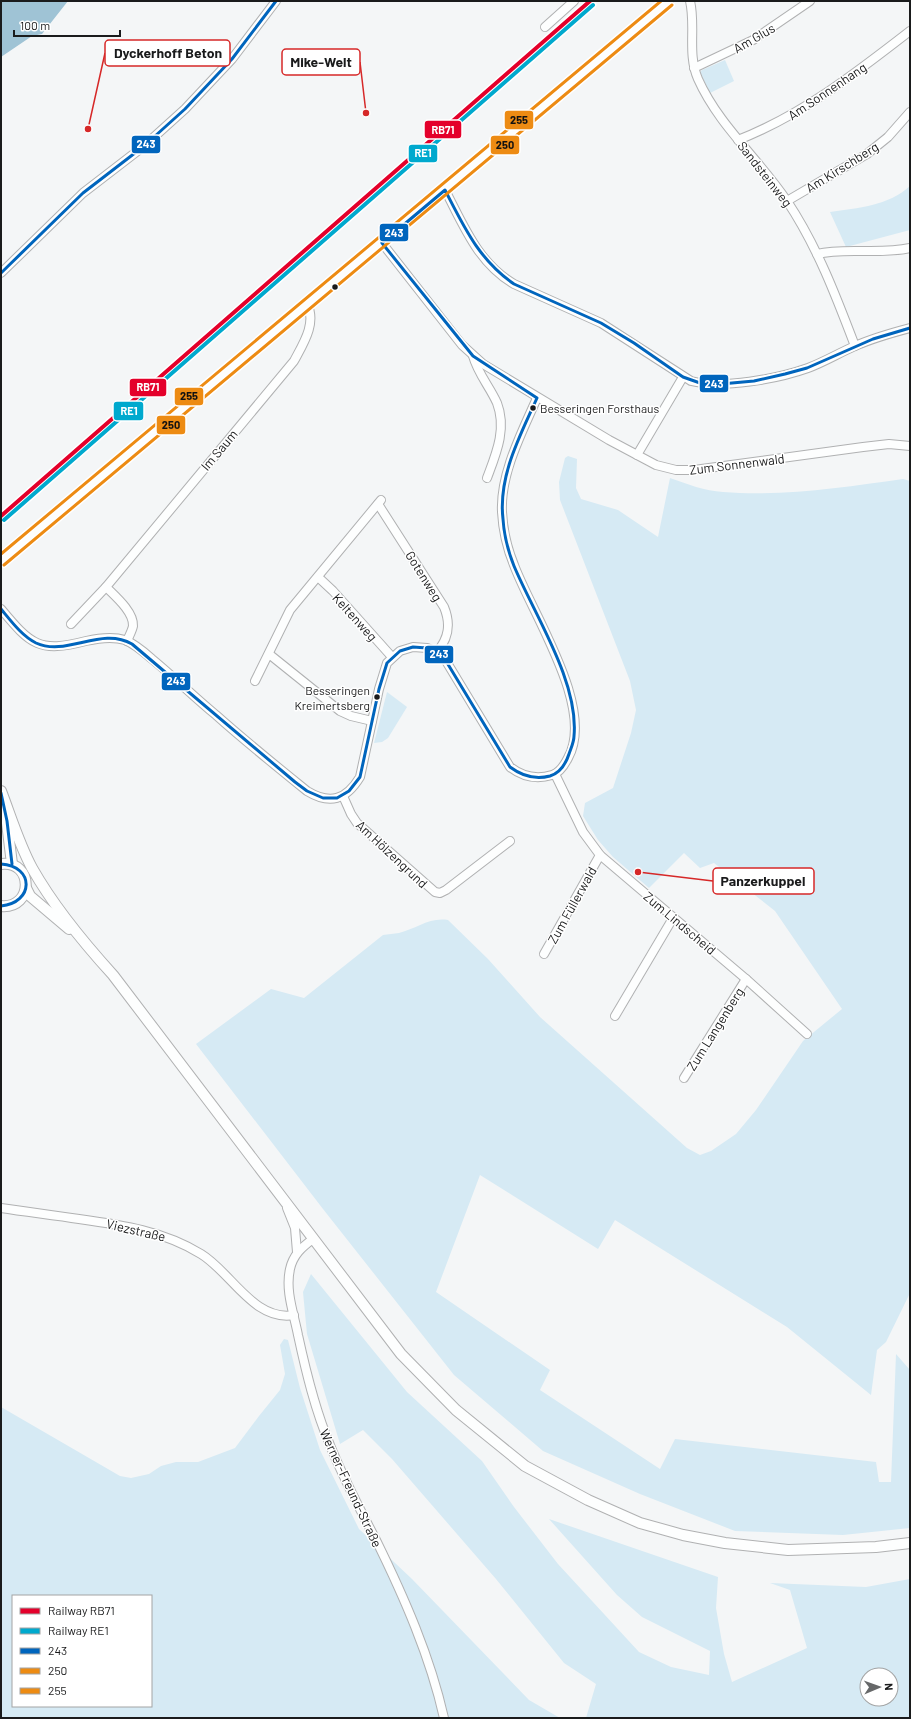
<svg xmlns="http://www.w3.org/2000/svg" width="911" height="1719" viewBox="0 0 911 1719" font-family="Barlow,sans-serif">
  <rect width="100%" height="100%" fill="#f4f6f7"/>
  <!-- green -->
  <g fill="#d6eaf4" fill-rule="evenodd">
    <path d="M725,60L734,81L710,93L700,72L702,70Z"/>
    <path d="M910,186V230L846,247L830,212C858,208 888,206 910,186Z"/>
    <path d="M568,456L577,459L576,488L581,499L618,510L658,537L670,478C687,484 705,491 723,492C782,497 845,487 903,479L910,481V1293L886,1342L877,1350L871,1395L787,1327L615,1220L598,1249L480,1175L436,1292L550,1370L540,1390L660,1469L675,1439L876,1462L879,1482H891L896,1354L910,1370V1528L843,1535L735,1531L640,1494L543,1451L454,1375L323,1209L196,1044L271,989L304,998L383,935C388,934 394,934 399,933C416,929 429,917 448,920L488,959L540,1017L687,1148L700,1155L711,1151L736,1134L756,1110L803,1041L842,1009L775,911L714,863L700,868L684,853L649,888L613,857L598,840L583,816L585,803L613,788L631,733L636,710L630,681L560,500L559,482L565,458Z"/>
    <path d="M387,692L407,707L388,738L382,742L374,743Z"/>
    <path d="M311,1274L407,1392L482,1461L514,1507L558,1564L639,1652L671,1667L709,1675L710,1651L642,1617L617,1595L549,1519L718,1577L716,1608L724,1654L732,1682L807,1648L790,1590L770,1583L866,1587L910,1579V1718H586L596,1684L564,1663L496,1579L392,1459L363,1430L340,1444L307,1334L303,1292ZM867,1675H891V1699H867Z"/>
    <path d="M284,1339L288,1340L300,1388L320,1450L359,1529L412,1579L529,1700L560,1718H1V1407L120,1476L131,1478L149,1474L161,1466L176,1462H198L235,1448L259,1416L280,1390L285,1374L280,1345ZM13,1596H151V1706H13Z"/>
  </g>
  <!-- water -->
  <path fill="#9fc3d5" d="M1,1H68L42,34L32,36L1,57Z"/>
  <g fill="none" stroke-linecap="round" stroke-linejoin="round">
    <!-- minor casing -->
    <g stroke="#b0b1b2" stroke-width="10">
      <g id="minor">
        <path d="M690,1C696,26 687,54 698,79C719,126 759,159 787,201C817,246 836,296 855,346"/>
        <path d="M545,27L574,1"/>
        <path d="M694,68L753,40L810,1"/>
        <path d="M738,140C802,115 856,73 910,31"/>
        <path d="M445,190C464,226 478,263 514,284L601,323L691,381C722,389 777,379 808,368C824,362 839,353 855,346C873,338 891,333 910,328"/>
        <path d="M787,201L867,154L888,137L910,112"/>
        <path d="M382,243L462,345L483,364L609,440L656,465L676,470H694L863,447L889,444L910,446"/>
        <path d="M817,254C845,247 879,255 910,248"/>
        <path d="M1,273L83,193L144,146L185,109L232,59L276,1"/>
        <path d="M473,356C478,374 490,387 497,403C507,429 496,454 487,478"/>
        <path d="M637,455L683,377"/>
        <path d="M378,504L444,607C451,624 449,638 437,652"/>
        <path d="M1,561L669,1"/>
        <path d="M318,577L333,591L392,657"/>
        <path d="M106,587C115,596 134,612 133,626C132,631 129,636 127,641"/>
        <path d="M1,609C31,645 39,653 86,641C99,638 112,636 125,640C135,644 144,652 152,659C174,677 194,697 216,715C245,741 276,766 307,791C330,805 346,800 360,777L379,689L387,663L400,651L413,647L427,648L437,652L446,661L510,767C523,777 536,780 552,775C559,773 565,764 568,758C596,708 532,614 514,565C507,548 503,531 502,512C500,474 522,432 537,398"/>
        <path d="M71,624L106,587L294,361C303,344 317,323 307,304"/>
        <path d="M269,654L340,711L351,716L372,721"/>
        <path d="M255,681L290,610L381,500"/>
        <path d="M555,774L583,832L600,855L746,979L807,1034"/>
        <path d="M343,796L351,814L357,823L435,892L440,893L446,890L510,841"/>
        <path d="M544,954L600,855"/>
        <path d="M615,1016L673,918"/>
        <path d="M684,1078L746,979"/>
        <path d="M1,1208C27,1212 53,1215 79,1219C122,1225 164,1231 201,1254C231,1272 254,1322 294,1315"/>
        <path d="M287,1208L295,1228L297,1252"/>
        <path d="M313,1239C302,1247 293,1255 290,1269C285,1291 294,1314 298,1335C306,1372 315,1410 330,1445C343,1478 360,1509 376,1540C404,1597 430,1656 444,1718"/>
      </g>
    </g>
    <!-- major casing -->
    <g stroke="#b0b1b2" stroke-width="12">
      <g id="major">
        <path d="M1,791C11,817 19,844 32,868C54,907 83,942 113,975L401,1354L456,1410L525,1466L588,1500L640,1523L683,1535L725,1543L788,1550L876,1547L910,1543"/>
        <path d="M6,815L12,864"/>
        <path d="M1,864C34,860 34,909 1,906"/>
        <path d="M26,888L30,896L69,929"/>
      </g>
    </g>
    <!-- minor -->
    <use href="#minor" stroke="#fdfefe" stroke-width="8"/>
    <!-- major -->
    <use href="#major" stroke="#fdfefe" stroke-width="10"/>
    <!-- bus-1 casing -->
    <g stroke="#fff" stroke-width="6">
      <g id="bus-1">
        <path d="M1,273L83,193L144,146L185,109L232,59L276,1"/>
        <path d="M1,609C11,621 22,636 36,643C67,657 101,626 132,644L295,782L307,791L323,798H337L349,791L360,777L379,689L387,663L400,651L413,647L427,648L437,652L446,661L510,767C522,776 535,780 550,776C560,773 566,763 569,754C571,748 574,742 574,736C579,682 535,616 514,566C508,551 504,535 503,519C498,476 520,436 537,398L473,356L382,243L445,190C464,227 479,260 514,284L601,323L634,343L683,377L700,383L721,384L754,381L785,374L807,368L873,339L910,328"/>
        <path d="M1,793L7,821L12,864"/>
        <path d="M1,864C35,866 34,903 1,906"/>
      </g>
    </g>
    <!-- bus-2 casing -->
    <g stroke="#fff" stroke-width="6">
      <path id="bus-2" d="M4,565L672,5"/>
    </g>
    <!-- bus-3 casing -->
    <g stroke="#fff" stroke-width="6">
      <path id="bus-3" d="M1,554L661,1"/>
    </g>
    <!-- bus-1 -->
    <use href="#bus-1" stroke="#0065bd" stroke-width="3"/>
    <!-- bus-2 -->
    <use href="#bus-2" stroke="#ed8b13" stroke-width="3"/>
    <!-- bus-3 -->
    <use href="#bus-3" stroke="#ed8b13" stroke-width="3"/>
    <!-- rail-1 casing -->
    <g stroke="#fff" stroke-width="7">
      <path id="rail-1" d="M1,516L590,1"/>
    </g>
    <!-- rail-2 casing -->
    <g stroke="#fff" stroke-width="7">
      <path id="rail-2" d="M4,520L593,5"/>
    </g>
    <!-- rail-1 -->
    <use href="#rail-1" stroke="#e4002b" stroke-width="4"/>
    <!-- rail-2 -->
    <use href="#rail-2" stroke="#00a9ce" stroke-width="4"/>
  </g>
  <!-- markers -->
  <g fill="#1a1b1c" stroke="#fff" stroke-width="1.5">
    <circle cx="335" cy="287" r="3.5"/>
    <circle cx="533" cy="408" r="3.5"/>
    <circle cx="377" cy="697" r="3.5"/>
  </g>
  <g text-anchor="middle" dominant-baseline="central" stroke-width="3" stroke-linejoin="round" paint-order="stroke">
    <!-- bus labels -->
    <g font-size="12" fill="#1a1b1c" stroke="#fff" text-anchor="start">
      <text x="540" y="408">Besseringen Forsthaus</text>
      <text x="370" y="690" text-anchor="end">Besseringen<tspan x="370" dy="15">Kreimertsberg</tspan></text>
    </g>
    <!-- street labels -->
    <g font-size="13" fill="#1a1b1c" stroke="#fff">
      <text transform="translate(754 38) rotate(-30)">Am Glus</text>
      <text transform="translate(827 91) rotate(-34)">Am Sonnenhang</text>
      <text transform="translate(842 167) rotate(-32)">Am Kirschberg</text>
      <text transform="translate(765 174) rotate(52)">Sandsteinweg</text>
      <text transform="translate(219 450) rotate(-50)">Im Saum</text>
      <text transform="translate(737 464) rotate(-7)">Zum Sonnenwald</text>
      <text transform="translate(424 576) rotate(58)">Gotenweg</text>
      <text transform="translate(355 617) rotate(48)">Keltenweg</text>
      <text transform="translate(392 854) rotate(43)">Am Hölzengrund</text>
      <text transform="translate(572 905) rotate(-61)">Zum Füllerwald</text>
      <text transform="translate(680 923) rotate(40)">Zum Lindscheid</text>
      <text transform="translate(715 1029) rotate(-58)">Zum Langenberg</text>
      <text transform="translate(136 1230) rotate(13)">Viezstraße</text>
      <text transform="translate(351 1488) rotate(65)">Werner-Freund-Straße</text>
    </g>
  </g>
  <!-- callouts -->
  <path fill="none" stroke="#d62828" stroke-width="1.5" d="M88 129L105 53M366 113L360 62M638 872L713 881"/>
  <g fill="#d62828" stroke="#fff" stroke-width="1.5">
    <circle cx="88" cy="129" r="4"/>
    <circle cx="366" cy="113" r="4"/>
    <circle cx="638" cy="872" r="4"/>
  </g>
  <g fill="#fff" stroke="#d62828" stroke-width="1.5">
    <rect x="105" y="40" width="125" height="26" rx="4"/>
    <rect x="282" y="49" width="78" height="26" rx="4"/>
    <rect x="713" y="868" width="101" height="26" rx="4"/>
  </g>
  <g font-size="14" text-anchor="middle" font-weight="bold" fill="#1a1b1c">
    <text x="168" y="58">Dyckerhoff Beton</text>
    <text x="321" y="67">Mike-Welt</text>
    <text x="763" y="886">Panzerkuppel</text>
  </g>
  <g stroke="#fff" stroke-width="1.5">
    <rect x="504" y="110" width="30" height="20" rx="4" fill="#ed8b13"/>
    <rect x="424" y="120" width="38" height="19" rx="4" fill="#e4002b"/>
    <rect x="131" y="135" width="30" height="19" rx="4" fill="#0065bd"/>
    <rect x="490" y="135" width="30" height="20" rx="4" fill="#ed8b13"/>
    <rect x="408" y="144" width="30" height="19" rx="4" fill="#00a9ce"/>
    <rect x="379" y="223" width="30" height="19" rx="4" fill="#0065bd"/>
    <rect x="699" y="374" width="30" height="19" rx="4" fill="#0065bd"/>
    <rect x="129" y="378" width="38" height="19" rx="4" fill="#e4002b"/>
    <rect x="174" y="387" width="30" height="19" rx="4" fill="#ed8b13"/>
    <rect x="113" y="401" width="31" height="20" rx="4" fill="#00a9ce"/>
    <rect x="156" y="415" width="30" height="20" rx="4" fill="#ed8b13"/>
    <rect x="424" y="645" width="30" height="19" rx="4" fill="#0065bd"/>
    <rect x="161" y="672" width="30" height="19" rx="4" fill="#0065bd"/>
  </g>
  <g font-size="11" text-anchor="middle" font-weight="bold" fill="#fff">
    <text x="443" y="134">RB71</text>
    <text x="146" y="148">243</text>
    <text x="423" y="157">RE1</text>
    <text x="394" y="237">243</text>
    <text x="714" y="388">243</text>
    <text x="148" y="391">RB71</text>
    <text x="129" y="415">RE1</text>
    <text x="439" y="658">243</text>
    <text x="176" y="685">243</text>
  </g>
  <g font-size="11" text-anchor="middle" font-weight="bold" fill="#111">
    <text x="519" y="124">255</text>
    <text x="505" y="149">250</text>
    <text x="189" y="400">255</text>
    <text x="171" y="429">250</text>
  </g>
  <!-- border -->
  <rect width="911" height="1719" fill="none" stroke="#1a1b1c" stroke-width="4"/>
  <!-- legend -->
  <rect x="12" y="1595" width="140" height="112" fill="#ffffff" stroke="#a3a4a4"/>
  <rect x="20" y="1608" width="20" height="6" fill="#e4002b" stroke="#a3a4a4"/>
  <text x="48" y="1615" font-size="12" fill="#1a1b1c">Railway RB71</text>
  <rect x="20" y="1628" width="20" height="6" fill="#00a9ce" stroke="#a3a4a4"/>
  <text x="48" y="1635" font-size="12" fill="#1a1b1c">Railway RE1</text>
  <rect x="20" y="1648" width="20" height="6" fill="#0065bd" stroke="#a3a4a4"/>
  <text x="48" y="1655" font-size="12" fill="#1a1b1c">243</text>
  <rect x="20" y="1668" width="20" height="6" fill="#ed8b13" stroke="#a3a4a4"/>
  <text x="48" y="1675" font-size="12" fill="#1a1b1c">250</text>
  <rect x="20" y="1688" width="20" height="6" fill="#ed8b13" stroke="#a3a4a4"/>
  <text x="48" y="1695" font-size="12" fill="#1a1b1c">255</text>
  <!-- north arrow -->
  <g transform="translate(879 1687) rotate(88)"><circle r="19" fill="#ffffff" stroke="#a3a4a4"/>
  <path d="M0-3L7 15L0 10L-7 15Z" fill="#666869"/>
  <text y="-6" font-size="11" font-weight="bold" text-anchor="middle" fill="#1a1b1c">N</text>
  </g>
  <!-- scale -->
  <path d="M14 30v6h106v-6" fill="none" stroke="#1a1b1c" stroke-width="2"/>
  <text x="20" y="30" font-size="12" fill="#1a1b1c" stroke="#ffffff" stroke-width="3" paint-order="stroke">100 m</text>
</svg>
